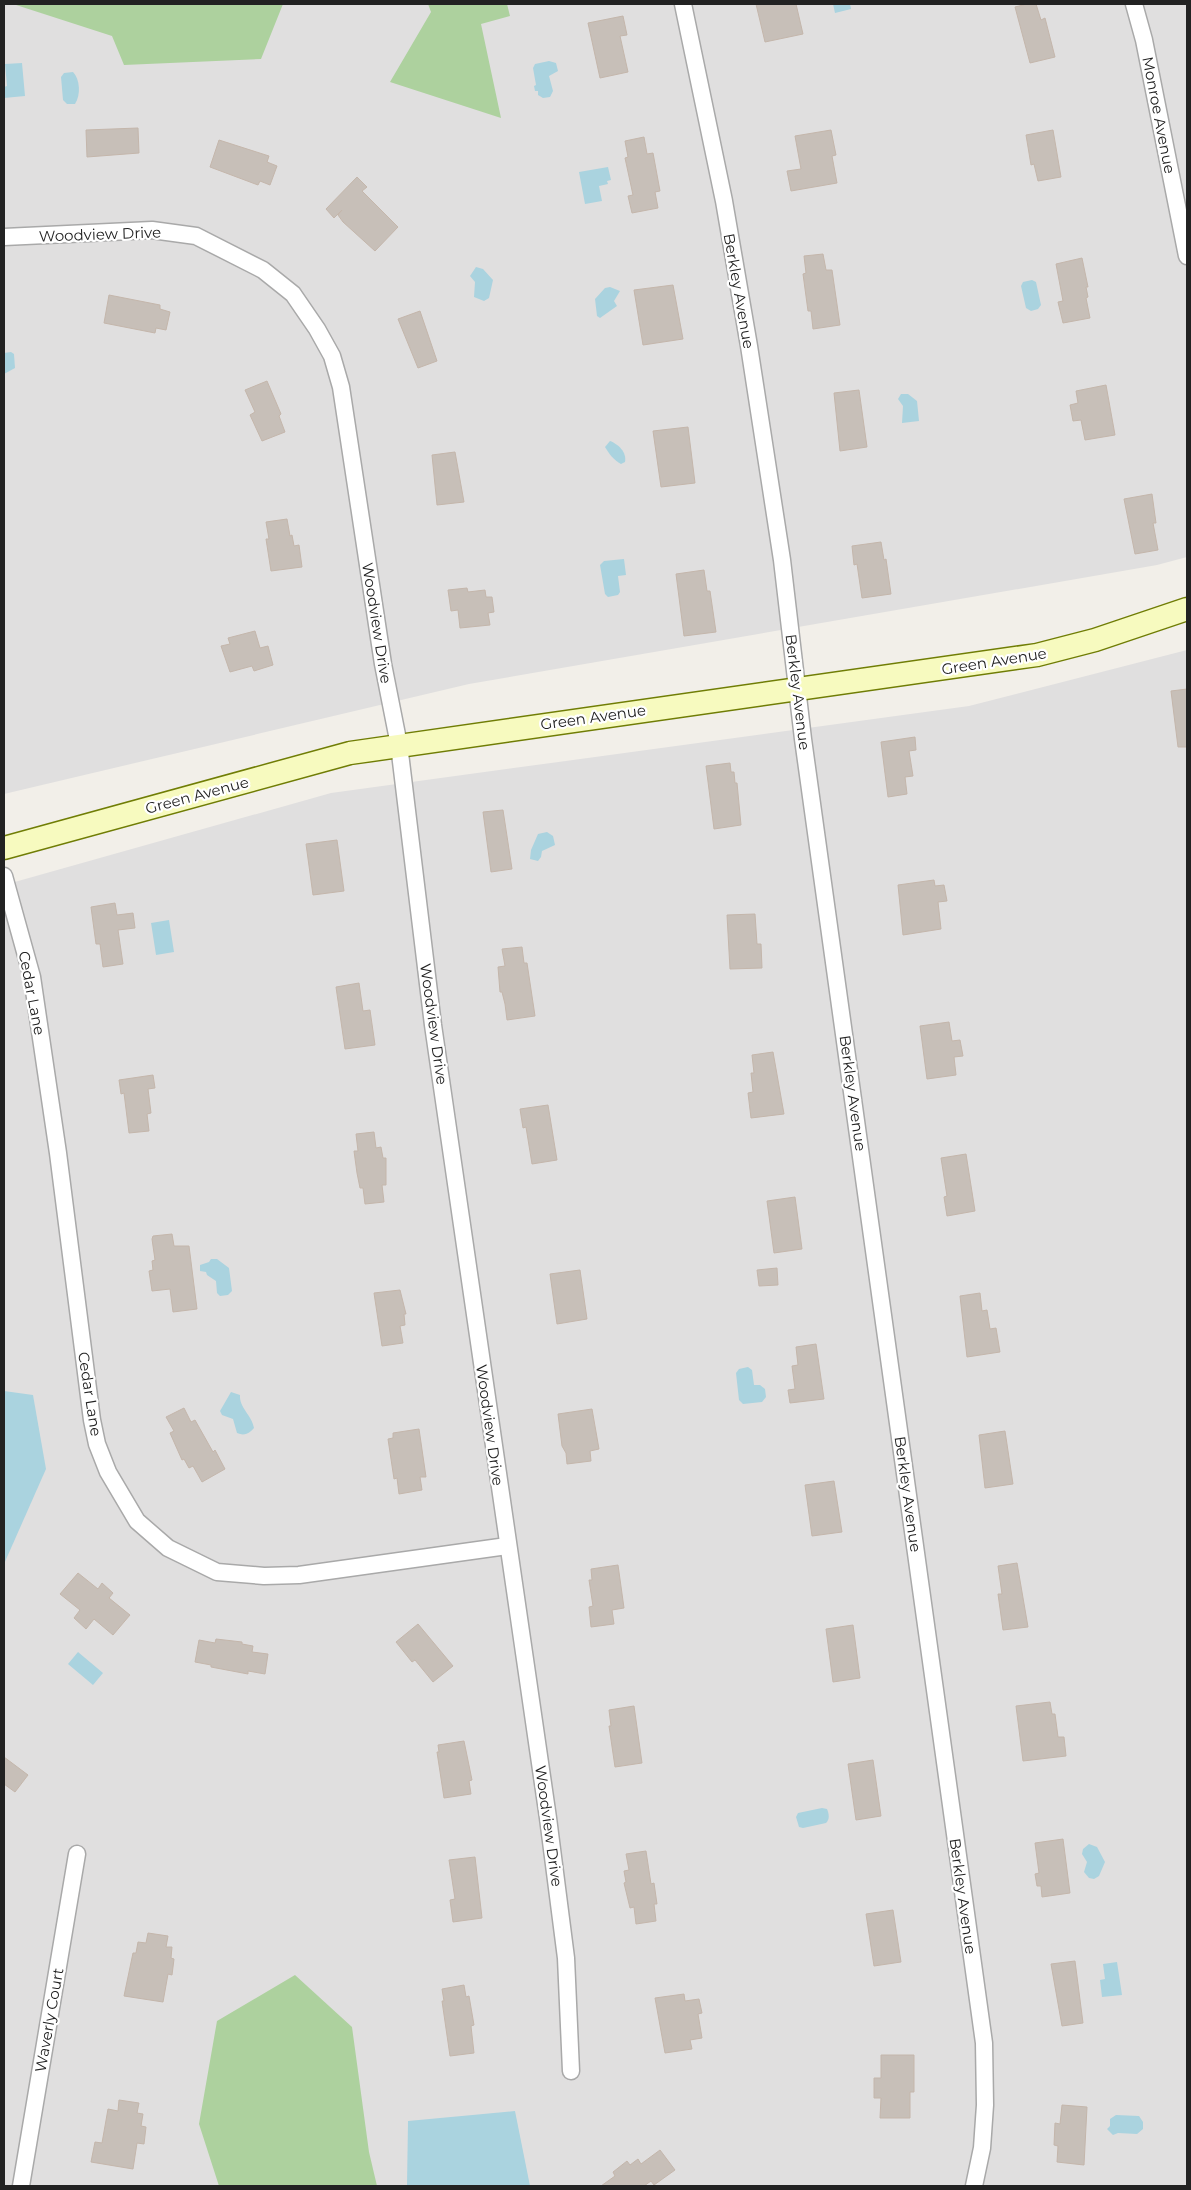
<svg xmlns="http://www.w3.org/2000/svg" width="1191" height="2190" viewBox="0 0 1191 2190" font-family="Montserrat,sans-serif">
  <rect width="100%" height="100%" fill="#f2efe9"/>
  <!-- residential -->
  <g fill="#e0dfdf">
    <path d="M4,4H1187V557L1157,565L469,684L4,794Z"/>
    <path d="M1187,650V2186H4V885L331,793L969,706Z"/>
  </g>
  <!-- forest -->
  <g fill="#add19e">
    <path d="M13,4H283L261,59L124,65L112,36Z"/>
    <path d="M428,4H507L510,16L481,24L501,118L390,82L431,12Z"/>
    <path d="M295,1975L352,2027L369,2152L377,2186H219L199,2124L217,2021Z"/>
  </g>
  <!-- water -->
  <g fill="#aad3df">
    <path d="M833,4H850L851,9L835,13Z"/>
    <path d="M549,61L556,63L558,71L549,76L553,91L550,97L543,98L538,95V91H535L534,86L536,85L533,68L535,64Z"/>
    <path d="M22,63L25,96L4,98V87L7,86L5,64Z"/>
    <path d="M73,72C80,79 81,95 75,104H67L63,100L61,77L64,73Z"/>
    <path d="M608,167L611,180L607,181L608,184L599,186L602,201L585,204L579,172Z"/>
    <path d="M476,267L483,269L493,280L489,298L484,301L474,297L475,282L470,276Z"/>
    <path d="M1032,280L1036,282L1041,305L1038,309L1031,311L1026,308L1021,286L1023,282Z"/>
    <path d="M610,287L620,291L614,301L617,306L600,318L597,316L595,299L605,288Z"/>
    <path d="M11,352L14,354L15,368L4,374V353Z"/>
    <path d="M901,394H908L917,401L919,421L902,423L903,406L898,399Z"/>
    <path d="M610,441C618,444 627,452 625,462L621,464C614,460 609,454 605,447Z"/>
    <path d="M624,559L626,575L618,576L620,592L618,595L608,597L605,594L600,565L604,561Z"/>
    <path d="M547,832L553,836L555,845L542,851L541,857L538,861L530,859L531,850L538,834Z"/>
    <path d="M169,920L174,952L156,955L151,923Z"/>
    <path d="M211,1259H217L229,1268L232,1291L228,1295L220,1296L217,1293L216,1281L207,1275L206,1272L200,1271V1265L209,1262Z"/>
    <path d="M748,1367L752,1370L754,1385H760L765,1389L766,1397L762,1402L743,1404L739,1400L736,1373L739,1369Z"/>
    <path d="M4,1391L33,1395L46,1469L4,1564Z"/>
    <path d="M231,1392L240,1395C239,1408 252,1415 254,1428C249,1434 244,1436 237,1433L233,1419L222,1415L220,1411Z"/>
    <path d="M78,1652L103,1673L93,1685L68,1664Z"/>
    <path d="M822,1808L827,1809C829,1814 830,1819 826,1823L803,1828L799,1827L796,1817L798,1813Z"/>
    <path d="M1089,1844L1097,1847L1105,1862L1099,1876L1094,1879L1089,1878L1084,1872L1087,1862L1082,1854L1083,1849Z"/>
    <path d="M1117,1962L1122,1995L1102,1997L1100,1980L1105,1979L1103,1964Z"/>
    <path d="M515,2111L530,2186H407L408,2121Z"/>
    <path d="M1116,2115L1139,2116L1143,2122V2129L1137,2134L1118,2133L1113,2135L1107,2129L1110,2126V2119Z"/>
  </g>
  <!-- building -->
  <g fill="#c7bfb8" stroke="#c4b6ab">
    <path d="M756,4H796L803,34L765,42Z"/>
    <path d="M1027,4H1036L1041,20L1045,18L1055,57L1030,63L1015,7Z"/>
    <path d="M623,16L627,35L620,36L628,72L600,78L588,23Z"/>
    <path d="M138,128L139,153L87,157L86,130Z"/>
    <path d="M831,130L836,155L832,156L837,183L791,191L787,171L801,169L795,136Z"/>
    <path d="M1053,130L1061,177L1038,181L1034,164L1031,165L1026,135Z"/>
    <path d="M644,137L647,154L653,153L660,191L655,192L658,208L632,213L628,196L633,195L625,158L628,157L625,141Z"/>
    <path d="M219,140L269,156L267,162L277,166L270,185L260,181L258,185L210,167Z"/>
    <path d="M357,177L367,187L362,191L398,227L375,251L343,222L338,215L342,210L334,218L326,209Z"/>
    <path d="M823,254L826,270H832L840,325L813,329L811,311H808L803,274L806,273L804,256Z"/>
    <path d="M1082,258L1088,287H1086L1088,297L1086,298L1090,318L1063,323L1058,302L1063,301L1056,264Z"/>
    <path d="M673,285L683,339L643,345L634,290Z"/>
    <path d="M109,295L160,305V309L170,312L166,330L156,328L155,333L104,323Z"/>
    <path d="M420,311L437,361L418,368L398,319Z"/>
    <path d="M267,381L281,414L279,416L285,432L262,441L250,415L255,412L245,390Z"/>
    <path d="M1106,385L1115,435L1085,440L1081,420L1073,421L1070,405L1078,403L1076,391Z"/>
    <path d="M859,390L867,447L840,451L834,393Z"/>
    <path d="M688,427L695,483L661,487L653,431Z"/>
    <path d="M455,452L464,502L437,505L432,455Z"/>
    <path d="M1152,494L1156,523H1153L1158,550L1135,554L1124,499Z"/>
    <path d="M287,519L290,536L292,535L294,546L299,545L302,567L271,571L266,539H269L266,522Z"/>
    <path d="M881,542L884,560L886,559L891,594L862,598L857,564L854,565L852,546Z"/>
    <path d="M704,570L707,591H710L716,632L684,636L676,574Z"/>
    <path d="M467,588L468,592L485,590L486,597H492L494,612L488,613L490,625L460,628L458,610L451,611L448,590Z"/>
    <path d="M255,631L260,648L268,646L273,665L254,671L252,666L230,672L221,646L230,644L228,638Z"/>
    <path d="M1187,689V747H1178L1171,691Z"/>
    <path d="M915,737L916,750L909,751L913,776L905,777L907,794L888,797L881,742Z"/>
    <path d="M730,763L731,772H734L735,783H737L741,825L714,829L706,766Z"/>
    <path d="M503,810L512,869L491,872L483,812Z"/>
    <path d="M337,840L344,891L313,895L306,844Z"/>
    <path d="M934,880L935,886L944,885L947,901L938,902L941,929L903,935L898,885Z"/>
    <path d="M115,903L117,915L133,913L135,928L118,930L123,964L103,967L100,944H96L91,907Z"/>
    <path d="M755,914L757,944H761L762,968L730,969L727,915Z"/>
    <path d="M522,947L524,963H527L535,1016L507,1020L505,1004L502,992H500L498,967L505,966L502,949Z"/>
    <path d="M359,983L363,1011L370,1010L375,1045L345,1049L336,987Z"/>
    <path d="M949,1022L952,1041L960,1040L963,1056L954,1057L956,1075L927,1079L920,1026Z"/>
    <path d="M773,1052L784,1114L751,1118L748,1093L753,1092L751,1073H754L752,1055Z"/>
    <path d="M153,1075L155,1088L148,1089L151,1113L147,1114L149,1131L129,1133L124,1093L121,1094L119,1080Z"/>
    <path d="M548,1105L557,1160L532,1164L526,1127L523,1128L520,1109Z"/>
    <path d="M374,1132L376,1148L381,1147L383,1158H386V1185H382L384,1202L365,1204L363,1188H360L357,1173L354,1151H358L356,1134Z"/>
    <path d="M966,1154L975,1211L947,1216L944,1197L947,1196L941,1158Z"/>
    <path d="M795,1197L802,1249L774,1253L767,1201Z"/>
    <path d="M172,1234L174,1246H189L197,1309L173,1312L170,1289L152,1291L149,1271L153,1270L152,1261L155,1260L152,1239L153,1236Z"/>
    <path d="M777,1268L778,1285L759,1286L757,1270Z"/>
    <path d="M580,1270L587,1319L557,1324L550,1274Z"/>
    <path d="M400,1290L406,1314H404L405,1325L400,1326L403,1343L382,1346L374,1293Z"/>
    <path d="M980,1293L982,1311L987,1310L990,1329L996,1328L1000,1352L967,1357L960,1296Z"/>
    <path d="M816,1344L824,1399L790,1403L788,1390L795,1389L792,1366L798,1365L796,1347Z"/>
    <path d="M184,1408L191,1422L195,1420L213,1452L215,1450L225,1469L202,1482L193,1466L189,1468L184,1459L182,1460L170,1433L174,1431L166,1417Z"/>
    <path d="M592,1409L599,1449L590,1451L591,1461L567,1464L566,1453L562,1446L558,1414Z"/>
    <path d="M419,1429L426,1477H420L422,1490L399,1494L397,1478L394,1479L388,1439L393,1438V1433Z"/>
    <path d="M1005,1431L1013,1484L985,1488L979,1435Z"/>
    <path d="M834,1481L842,1532L812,1536L805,1485Z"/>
    <path d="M1017,1563L1028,1627L1003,1630L998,1594H1002L998,1566Z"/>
    <path d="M618,1565L624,1608L612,1610L614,1624L591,1627L589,1607L593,1606L589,1580H592L591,1569Z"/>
    <path d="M78,1573L98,1589L102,1583L113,1593L109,1598L130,1615L113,1635L94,1619L86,1629L74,1618L80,1610L60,1594Z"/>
    <path d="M418,1624L453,1666L433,1682L415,1660L412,1662L396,1642Z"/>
    <path d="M853,1625L860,1678L833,1682L826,1629Z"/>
    <path d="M216,1639L242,1642V1644L253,1646L252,1652L268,1654L265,1674L248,1671V1674L211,1667V1665L195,1662L199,1640L215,1643Z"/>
    <path d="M1050,1702L1052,1714H1055L1058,1737H1064L1066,1756L1023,1761L1016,1706Z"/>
    <path d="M634,1706L642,1763L615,1767L609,1726H611L609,1710Z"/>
    <path d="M464,1741L472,1780L469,1781L471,1794L444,1798L437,1752H439L438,1745Z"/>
    <path d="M4,1757L28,1775L15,1792L4,1784Z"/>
    <path d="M873,1760L881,1816L856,1820L848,1764Z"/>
    <path d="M1063,1839L1070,1893L1042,1897L1041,1886H1037L1035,1874L1039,1873L1035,1843Z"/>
    <path d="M646,1851L651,1884L654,1883L657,1904H654L656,1921L636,1924L634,1907L630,1908L624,1883L626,1882L624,1871L629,1870L626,1854Z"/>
    <path d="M475,1857L482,1918L453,1922L450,1900L455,1899L449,1860Z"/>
    <path d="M893,1910L901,1962L874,1966L866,1914Z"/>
    <path d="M148,1933L168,1936L166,1947H172L171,1958L174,1959L172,1975L168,1974L163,2002L124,1996L133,1953H136L138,1942L146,1943Z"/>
    <path d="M1075,1961L1083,2023L1062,2026L1051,1964Z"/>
    <path d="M464,1985L466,1997L469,1996L474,2025L471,2026L474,2053L450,2056L442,2001H444L442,1989Z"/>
    <path d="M684,1994L685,2001L699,1999L702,2013L698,2014L702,2038L690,2040L692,2049L665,2053L655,1998Z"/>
    <path d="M881,2055H914V2092H910V2118H880L881,2098H874V2078H881Z"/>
    <path d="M119,2100L139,2103L137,2113L143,2114L141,2126L146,2127L144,2144L137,2143L133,2169L91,2162L95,2142L102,2143L108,2109L118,2111Z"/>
    <path d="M1062,2105L1087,2107L1084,2165L1057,2162L1058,2146L1054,2145L1055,2123L1060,2124Z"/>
    <path d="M660,2150L675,2170L654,2185L651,2181L644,2186H601L615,2176L613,2172L627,2161L630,2165L638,2159L641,2164Z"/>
  </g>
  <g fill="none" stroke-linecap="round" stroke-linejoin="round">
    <!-- street casing -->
    <g stroke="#a9a9a9" stroke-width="19">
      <g id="street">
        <path d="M683,4L724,201L749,346L782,560L803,739L984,2043L985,2105L982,2148L974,2186"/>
        <path d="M1134,4L1144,40L1187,256"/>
        <path d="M4,237L152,230L196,236L263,270L293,294L317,329L332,356L341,387L383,664L399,745L433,1025L548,1818L566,1958L571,2071"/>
        <path d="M4,876L32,977L58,1153L92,1420L97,1444L108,1472L137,1521L168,1548L217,1572L264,1576L299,1575L507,1546"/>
        <path d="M21,2186L77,1854"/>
      </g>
    </g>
    <!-- secondary casing -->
    <g stroke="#707d05" stroke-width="25">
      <path id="secondary" d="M4,848L350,753L1037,655L1095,640L1187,609"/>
    </g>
    <!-- street -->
    <use href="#street" stroke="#fff" stroke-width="16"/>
    <!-- secondary -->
    <use href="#secondary" stroke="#f7fabf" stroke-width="22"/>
  </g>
  <g text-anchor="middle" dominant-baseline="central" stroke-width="4.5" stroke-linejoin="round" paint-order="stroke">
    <!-- street labels -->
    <g font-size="15" fill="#222" stroke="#fff">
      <text transform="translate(1159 115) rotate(79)">Monroe Avenue</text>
      <text transform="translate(100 234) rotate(-2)">Woodview Drive</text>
      <text transform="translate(739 291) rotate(80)">Berkley Avenue</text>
      <text transform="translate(377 623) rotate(81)">Woodview Drive</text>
      <text transform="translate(994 661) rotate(-9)">Green Avenue</text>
      <text transform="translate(798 692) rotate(83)">Berkley Avenue</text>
      <text transform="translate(593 717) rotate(-8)">Green Avenue</text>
      <text transform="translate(197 795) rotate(-15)">Green Avenue</text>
      <text transform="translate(32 993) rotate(79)">Cedar Lane</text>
      <text transform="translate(434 1024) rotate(82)">Woodview Drive</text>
      <text transform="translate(853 1093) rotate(82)">Berkley Avenue</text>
      <text transform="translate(90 1394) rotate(81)">Cedar Lane</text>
      <text transform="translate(490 1425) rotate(82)">Woodview Drive</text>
      <text transform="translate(908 1494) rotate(82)">Berkley Avenue</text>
      <text transform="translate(549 1826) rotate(82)">Woodview Drive</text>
      <text transform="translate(963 1896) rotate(82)">Berkley Avenue</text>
      <text transform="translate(49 2020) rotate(-80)">Waverly Court</text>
    </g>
  </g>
  <!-- border -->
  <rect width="1191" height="2190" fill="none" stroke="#222222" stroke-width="10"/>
</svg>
